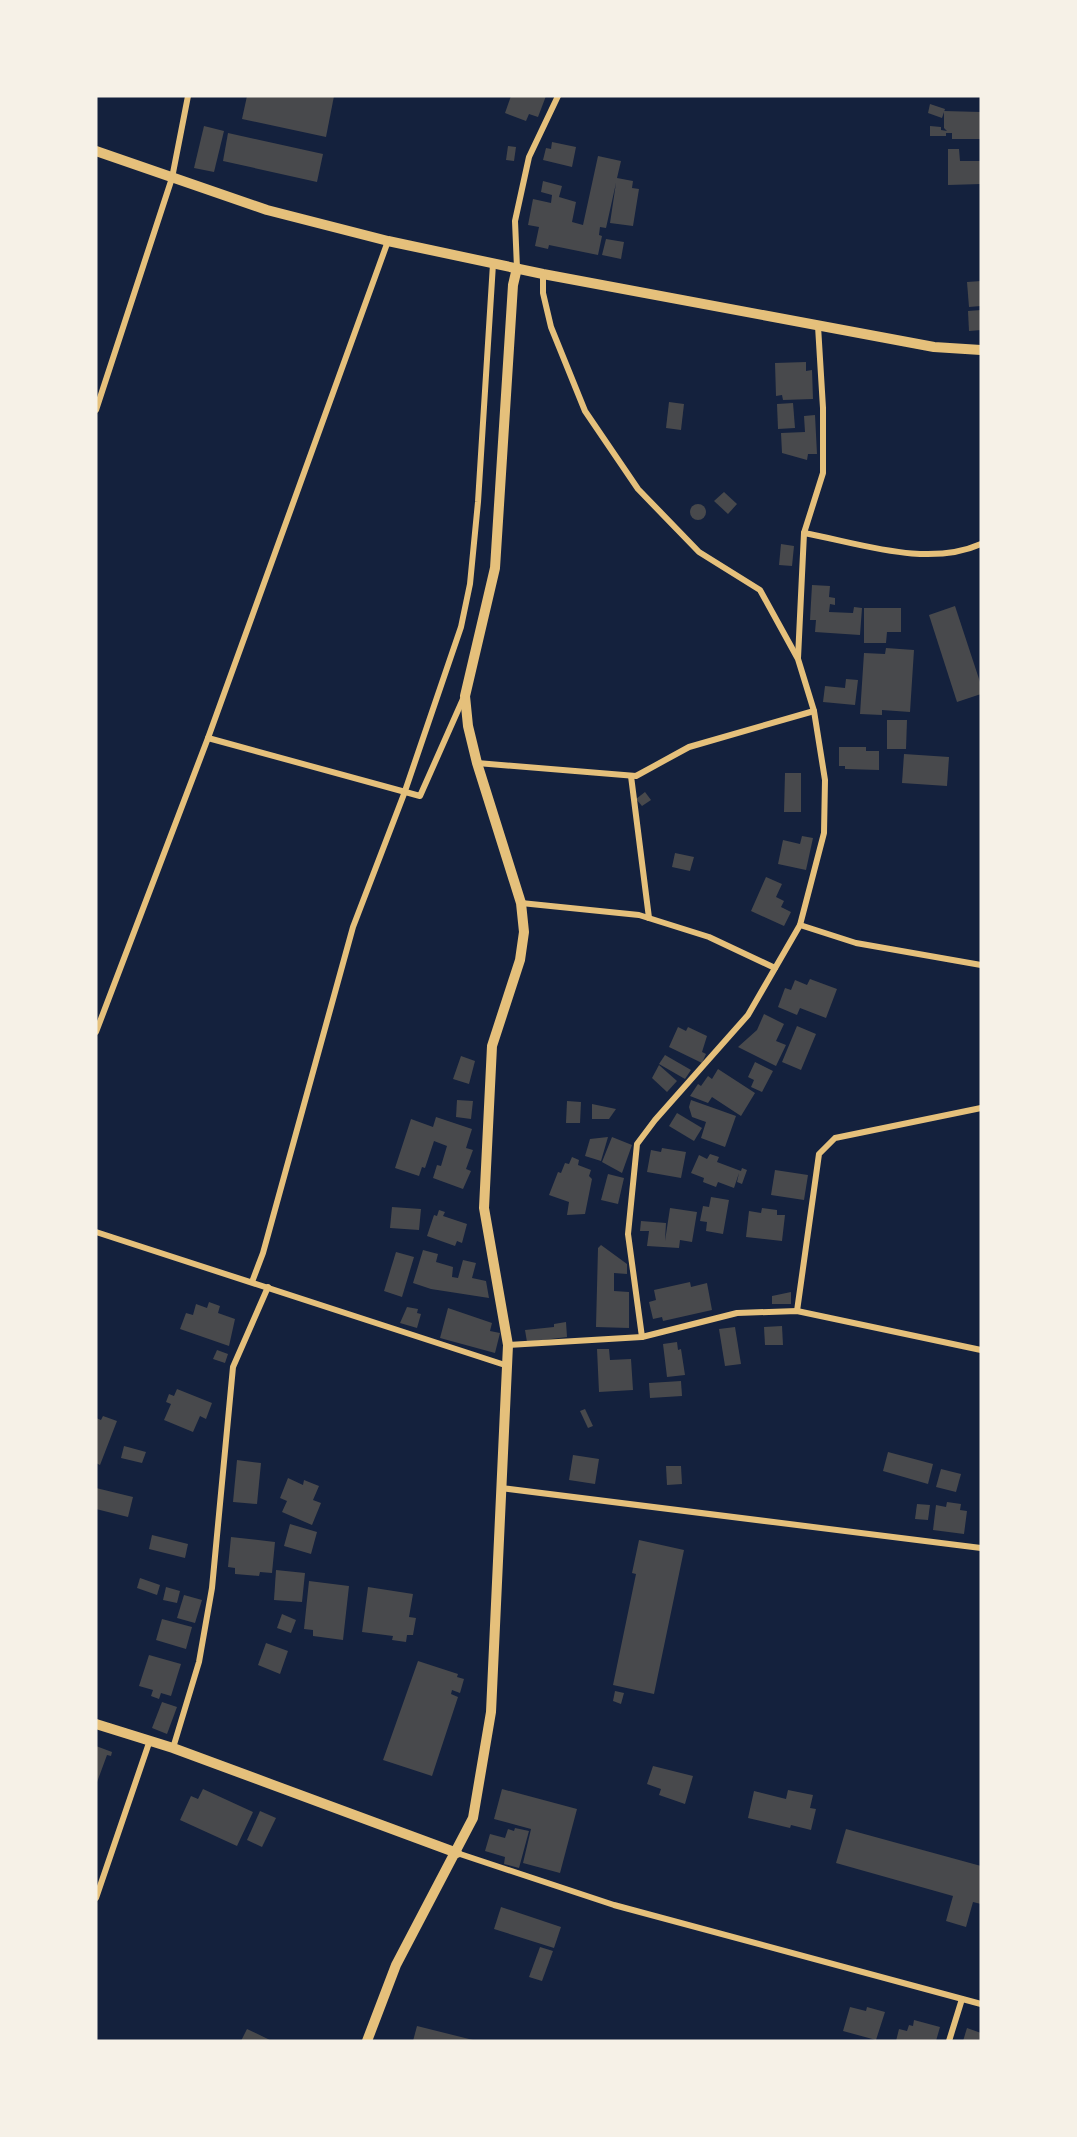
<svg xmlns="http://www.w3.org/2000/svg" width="1077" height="2137" viewBox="0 0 1077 2137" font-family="'PT Sans',sans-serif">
  <rect width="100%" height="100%" fill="#14213d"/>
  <!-- building -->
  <g fill="#48494c">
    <path d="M247,96H334L326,137L242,119Z"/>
    <path d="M511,96H546L538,117L529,114L526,121L505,113Z"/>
    <path d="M930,104L945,109L942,118L928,113Z"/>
    <path d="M944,111L981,112V139H952V133H946V136H930V126L941,127V130L947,131L944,128Z"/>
    <path d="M204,126L224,131L214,172L194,168Z"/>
    <path d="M228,133L323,154L317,182L223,161Z"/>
    <path d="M552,142L576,147L572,167L543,160L546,148L551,149Z"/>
    <path d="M508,146L516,147L514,161L506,160Z"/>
    <path d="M948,149H959L960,161H981V184L948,185Z"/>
    <path d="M598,156L621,161L617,178L633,181L632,188L639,189L633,226L610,223L616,183L606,228L600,227L599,235L602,236L598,255L549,245L548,249L535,246L539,227L528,225L533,199L551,203L552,195L541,192L543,181L562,186L559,197L576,202L572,222L583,225Z"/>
    <path d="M606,239L624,242L621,259L602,255Z"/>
    <path d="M981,281V306L969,307L967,282Z"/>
    <path d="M981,310V330L969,331L968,311Z"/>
    <path d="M806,362V371L812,370L813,399L783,400L782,395L776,396L775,363Z"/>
    <path d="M669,402L684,404L681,430L666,428Z"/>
    <path d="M793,403L795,428L778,429L777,404Z"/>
    <path d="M815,415L817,454H808L807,460L782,453L781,433L805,432L804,416Z"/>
    <path d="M724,492L737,504L728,514L714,501Z"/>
    <circle cx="698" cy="512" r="8"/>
    <path d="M781,544L794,546L792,566L779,565Z"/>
    <path d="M812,585L830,586L829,597L835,598V605L830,604L829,612L853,613L854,607L862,608L860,635L815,632L816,620H810Z"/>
    <path d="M955,606L981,685V694L957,702L929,615Z"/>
    <path d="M864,608H901V632H887L886,643H864Z"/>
    <path d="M886,648L914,650L910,712L882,710V715L860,714L864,653L885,654Z"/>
    <path d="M846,679L858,680L855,705L823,702L825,686L845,688Z"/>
    <path d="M887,720H907L906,749H887Z"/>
    <path d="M839,747H866V751H879V770L845,769V766H839Z"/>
    <path d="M904,754L949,757L947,786L902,783Z"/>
    <path d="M785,773H801V812H784Z"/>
    <path d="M645,792L651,800L642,806L636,799Z"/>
    <path d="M802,836L813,838L806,870L778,864L783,840L800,844Z"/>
    <path d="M675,853L694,857L690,871L672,867Z"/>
    <path d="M766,877L782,884L776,897L784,901L781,907L791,912L784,926L751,911Z"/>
    <path d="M810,979L837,989L826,1018L800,1008L797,1015L778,1007L785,988L791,990L795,980L807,985Z"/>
    <path d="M764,1014L784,1024L776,1041L786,1045L776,1066L738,1047L757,1030Z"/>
    <path d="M797,1026L816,1034L801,1070L782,1062Z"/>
    <path d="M678,1027L686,1031L688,1027L707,1036L702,1052L706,1054L702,1063L669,1047Z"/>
    <path d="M665,1055L691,1070L685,1079L659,1064Z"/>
    <path d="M461,1056L475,1061L469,1084L453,1079Z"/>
    <path d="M755,1062L773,1071L762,1092L751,1087L754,1080L748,1077Z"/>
    <path d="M659,1065L677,1081L667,1092L652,1078Z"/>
    <path d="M718,1069L755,1093L741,1116L712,1097L708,1103L690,1096L698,1084L701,1086L708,1076L712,1079Z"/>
    <path d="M457,1100L473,1101L471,1119L456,1117Z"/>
    <path d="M691,1100L736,1116L725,1147L701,1138L706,1122L692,1117L689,1107Z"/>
    <path d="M567,1101L581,1102L580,1123H566Z"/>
    <path d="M592,1104L616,1109L609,1119H592Z"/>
    <path d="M677,1113L702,1128L694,1141L669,1126Z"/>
    <path d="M436,1117L472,1129L466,1148L473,1150L466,1169L471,1171L463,1189L433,1178L437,1165L441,1166L447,1146L434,1141L425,1168L422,1167L419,1176L395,1168L411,1119L433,1127Z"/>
    <path d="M608,1137L601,1161L585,1156L590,1139Z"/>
    <path d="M612,1137L632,1145L622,1173L602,1162Z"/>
    <path d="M662,1148L686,1152L681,1178L647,1172L651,1150L661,1152Z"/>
    <path d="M710,1154L719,1157L717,1162L741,1171L742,1168L747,1170L742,1184L737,1182L739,1173L734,1188L718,1182L716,1187L703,1182L704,1178L691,1173L699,1155L707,1159Z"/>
    <path d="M572,1157L579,1160L578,1165L591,1170L589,1176L592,1179L585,1214L567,1215L569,1202L549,1195L558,1172L561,1173L565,1163L569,1164Z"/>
    <path d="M775,1170L808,1175L804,1200L771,1195Z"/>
    <path d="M608,1174L624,1178L618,1204L601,1200Z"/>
    <path d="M711,1197L729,1200L723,1234L706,1231L707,1222L700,1221L703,1206L709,1207Z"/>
    <path d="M392,1207L421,1209L419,1230L390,1228Z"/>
    <path d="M670,1208L697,1212L692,1242L680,1240L679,1248L647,1246L649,1231H640L641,1221L666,1223L665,1241Z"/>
    <path d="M762,1208L777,1210V1215H785L782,1241L746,1237L749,1211L761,1213Z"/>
    <path d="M439,1210L445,1212L443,1216L467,1224L462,1243L457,1241L455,1246L427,1236L434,1215L437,1216Z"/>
    <path d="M601,1245L627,1264V1274L614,1273V1291L629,1292V1328L596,1327L598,1248Z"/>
    <path d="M423,1250L438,1254L436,1262L453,1267L452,1277L458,1278L463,1260L476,1263L472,1278L486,1281L489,1298L431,1289L413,1283Z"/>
    <path d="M396,1252L414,1257L402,1297L384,1291Z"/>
    <path d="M690,1282L691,1287L707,1283L712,1310L663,1321L662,1317L653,1319L649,1302L656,1300L654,1290Z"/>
    <path d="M791,1292V1304H772V1296Z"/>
    <path d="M209,1302L220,1306L218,1313L235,1319L229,1346L180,1329L186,1313L193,1315L196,1304L207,1308Z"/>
    <path d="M407,1307L418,1309L417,1313L421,1314L417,1328L400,1323Z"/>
    <path d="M448,1308L492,1323L490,1331L500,1333L495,1353L440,1338Z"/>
    <path d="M566,1322L567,1337L527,1342L525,1330L554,1327V1324Z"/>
    <path d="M782,1326L783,1345H765L764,1327Z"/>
    <path d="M735,1327L741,1364L725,1366L719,1329Z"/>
    <path d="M677,1342L678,1350L681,1349L685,1375L667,1377L663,1344Z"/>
    <path d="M597,1349H609L610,1360L631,1359L633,1390L599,1392Z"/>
    <path d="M217,1350L228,1354L225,1363L213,1359Z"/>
    <path d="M681,1381L682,1396L650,1398L649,1383Z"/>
    <path d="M177,1389L212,1403L206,1419L200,1416L193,1432L164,1420L171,1404L166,1402L169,1394L174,1396Z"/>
    <path d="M585,1409L593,1426L588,1428L580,1411Z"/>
    <path d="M103,1416L117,1421L100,1465L96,1463V1418L101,1420Z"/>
    <path d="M124,1446L146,1452L142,1463L121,1458Z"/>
    <path d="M888,1452L933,1464L928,1484L883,1471Z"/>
    <path d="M573,1455L599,1459L595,1484L569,1480Z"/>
    <path d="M237,1460L261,1463L257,1504L233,1502Z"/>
    <path d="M666,1466H681L682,1484L667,1485Z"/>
    <path d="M941,1469L961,1474L956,1492L936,1487Z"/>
    <path d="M288,1478L303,1485L304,1480L319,1486L313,1500L321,1503L312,1525L282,1512L287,1501L280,1498Z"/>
    <path d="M96,1488L133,1497L128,1517L96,1509Z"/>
    <path d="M947,1502L961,1504L960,1510L967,1511L964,1534L933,1530L936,1505L946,1507Z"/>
    <path d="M917,1504L930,1505L928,1520L915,1519Z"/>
    <path d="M290,1524L317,1532L311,1554L284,1546Z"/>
    <path d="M152,1535L188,1544L185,1558L149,1549Z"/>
    <path d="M231,1537L275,1542L272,1573L260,1572L259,1576L235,1574V1568L228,1567Z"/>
    <path d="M639,1540L684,1550L654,1694L613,1685L636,1574L632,1573Z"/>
    <path d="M276,1570L305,1573L302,1602L274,1600Z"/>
    <path d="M140,1578L160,1585L157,1595L137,1588Z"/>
    <path d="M309,1581L349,1586L343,1640L313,1636V1630L304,1629Z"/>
    <path d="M166,1587L180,1591L177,1603L163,1600Z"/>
    <path d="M368,1587L413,1594L409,1617L416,1618L413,1635H407L406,1642L392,1640L393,1636L362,1632Z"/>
    <path d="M184,1595L202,1600L195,1623L177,1618Z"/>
    <path d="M282,1614L296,1620L291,1633L277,1628Z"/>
    <path d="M162,1619L192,1627L186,1649L156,1640Z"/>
    <path d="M266,1643L288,1651L280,1674L258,1665Z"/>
    <path d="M149,1655L181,1664L171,1696L161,1693L159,1699L151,1696L153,1690L139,1686Z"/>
    <path d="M418,1661L458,1674L457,1677L464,1679L460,1693L452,1690L451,1694L458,1697L432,1776L383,1760Z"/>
    <path d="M615,1691L624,1693L621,1704L613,1701Z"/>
    <path d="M162,1702L177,1707L167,1734L152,1728Z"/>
    <path d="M96,1746L112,1752L111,1756L107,1755L96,1785Z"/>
    <path d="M653,1766L693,1776L685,1804L659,1795L661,1789L647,1784Z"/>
    <path d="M203,1789L253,1812L237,1846L180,1820L191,1796L198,1799Z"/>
    <path d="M502,1789L577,1809L560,1873L523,1863L531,1829L494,1819Z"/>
    <path d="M788,1790L813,1795L810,1808L816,1809L811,1830L791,1825L790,1828L748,1818L754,1791L786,1799Z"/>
    <path d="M260,1811L276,1818L262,1847L247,1840Z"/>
    <path d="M515,1828L529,1831L519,1868L504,1864L505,1857L485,1851L490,1834L505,1838L508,1829L514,1831Z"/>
    <path d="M846,1829L981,1866V1904L973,1902L966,1927L946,1921L953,1896L836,1863Z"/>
    <path d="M501,1907L561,1927L554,1948L494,1929Z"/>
    <path d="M540,1947L553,1951L542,1981L529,1977Z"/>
    <path d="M850,2007L866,2011L867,2007L885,2012L876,2040L843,2031Z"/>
    <path d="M914,2020L940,2027L936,2041H896L899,2029L907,2031L909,2025L913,2026Z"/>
    <path d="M417,2026L473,2040V2041H413Z"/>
    <path d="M967,2028L981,2033V2041H963Z"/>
    <path d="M247,2029L272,2041H241Z"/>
  </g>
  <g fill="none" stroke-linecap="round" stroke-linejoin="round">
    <!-- minor -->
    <g stroke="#e5c07b" stroke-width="6">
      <path d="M517,268L515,221L529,157L558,96"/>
      <path d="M543,274V293L551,327L585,411L638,489L699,552L760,590L798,659L814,711L825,780L824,833L800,925L748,1015L655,1120L637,1144L628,1234L642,1337"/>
      <path d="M818,326L823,408V473L804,533C859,543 927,568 981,544"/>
      <path d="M96,410L172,178L188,96"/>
      <path d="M798,658L804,533"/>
      <path d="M208,738L420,796L463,699"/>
      <path d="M477,763L636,776L689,747L814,711"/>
      <path d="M631,776L649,918"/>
      <path d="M521,903L639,915L709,937L775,968"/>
      <path d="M800,925L856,943L981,965"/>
      <path d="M96,1032L208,738L388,241"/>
      <path d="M96,1232L505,1365"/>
      <path d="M252,1282L263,1253L353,927L404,794L461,627L470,584L478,502L493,264"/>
      <path d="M797,1311L819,1154L835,1138L981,1108"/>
      <path d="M508,1345L642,1337L737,1313L797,1311L981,1350"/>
      <path d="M501,1488L981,1548"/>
      <path d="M173,1748L199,1662L212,1588L233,1367L268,1287"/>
      <path d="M457,1853L614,1905L981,2004"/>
      <path d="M96,1898L150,1740"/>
      <path d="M949,2041L962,1999"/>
    </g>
    <!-- tertiary -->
    <g stroke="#e5c07b" stroke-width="10">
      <path d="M96,151L267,210L388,241L543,274L934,347L981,350"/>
      <path d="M96,1724L173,1748L457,1853"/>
      <path d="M367,2041L396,1965L473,1818L491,1712L508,1345L484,1208L492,1046L520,960L524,932L521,903L477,763L468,726L465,696L495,568L513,285L517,268"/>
    </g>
  </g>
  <!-- border -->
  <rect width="1077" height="2137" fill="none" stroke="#f6f1e7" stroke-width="195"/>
</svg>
